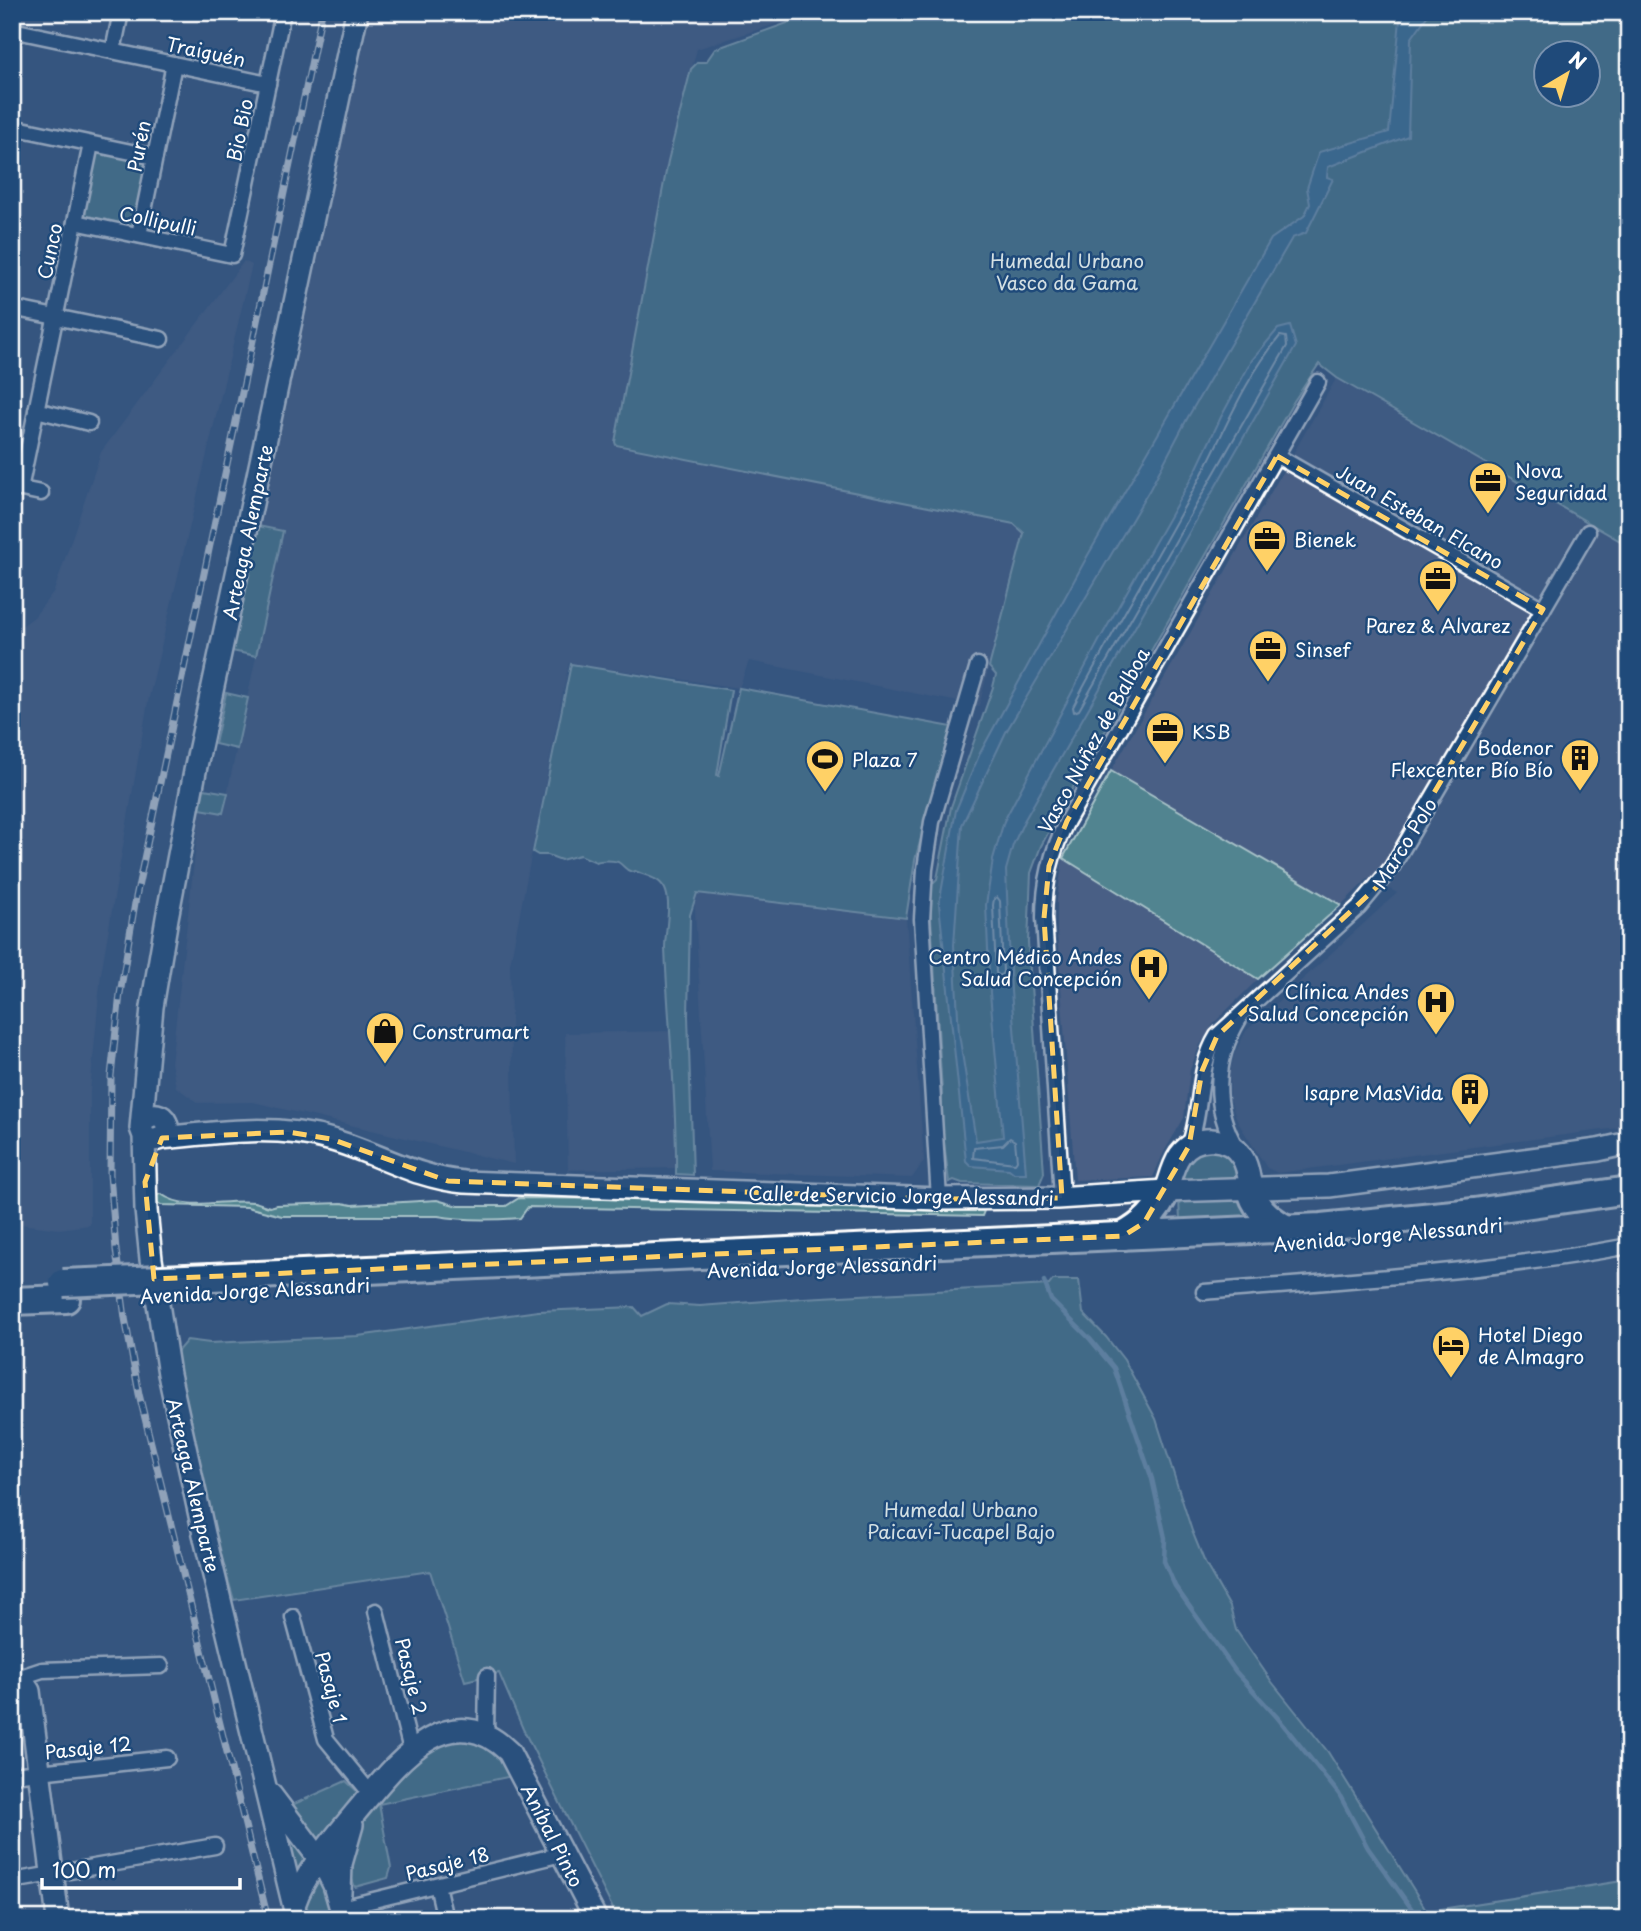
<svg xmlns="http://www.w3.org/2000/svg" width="1641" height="1931" viewBox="0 0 1641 1931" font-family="'Playpen Sans',sans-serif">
  <rect width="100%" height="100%" fill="#35557f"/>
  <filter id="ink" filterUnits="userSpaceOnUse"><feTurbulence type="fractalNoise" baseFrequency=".0143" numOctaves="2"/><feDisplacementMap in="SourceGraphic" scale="14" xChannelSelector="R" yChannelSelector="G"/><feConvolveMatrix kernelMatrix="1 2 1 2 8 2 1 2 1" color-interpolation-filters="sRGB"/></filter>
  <g filter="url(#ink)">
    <!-- built -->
    <g fill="#485f85">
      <path d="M364,12H814L697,49L668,161L1027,523L979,706L749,661L739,688L569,663L510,964L514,1164L253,1102L198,1103L176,1087L171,1063L200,809L223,813L282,532L258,526L289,388Z"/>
      <path d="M244,261L252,265L148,702L101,974L90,1092V1225L59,1229L12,1223V633L34,617L54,591L101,452Z"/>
      <path d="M1337,377L1629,546V1126L1625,1127L1278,1173L1267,1168L1239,1124L1234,1112L1230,1099L1229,1074L1235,1052L1246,1031L1397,893L1369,878L1341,905L1111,771Z"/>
      <path d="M1063,858L1258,979L1214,1023L1200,1045L1190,1070L1184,1118L1164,1152L1153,1177L1075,1180L1057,932V899Z"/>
      <path d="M694,893L906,918L924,1161L912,1178L710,1171Z"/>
      <path d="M677,1031L679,1168L568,1170L565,1033Z"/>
    </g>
    <!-- green -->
    <g fill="#518490" stroke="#a8c2c8" stroke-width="2" fill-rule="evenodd">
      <path d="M818,12H1629V546L1337,378L1319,364L1294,401L1068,796L1041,846L1031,873L1028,942L1044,1173L1039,1185L962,1183L954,1180L949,1182L942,1127V1091L929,887L937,879L951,807L993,687L996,675L989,667L1024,533L1014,524L616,445L615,442L668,161L691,69L698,62H706L715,49ZM1546,52H1588V94H1546Z"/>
      <path d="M92,149L148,160L133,228L78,217Z"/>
      <path d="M258,526L283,531L256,656L232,651Z"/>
      <path d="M571,664L731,690L717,775L719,776L739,688L952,727L915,860L906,918L697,893L690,915L688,1016L693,1175L676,1174C677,1098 668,1023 665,948C665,931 672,904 665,889C659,877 645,876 635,871L632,872C624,870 625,866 618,862C612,860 601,860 596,862L580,855L561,860L548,855H538L533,852Z"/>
      <path d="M226,693L248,698L237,749L215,744Z"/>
      <path d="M1111,771L1341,905L1258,979L1063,858Z"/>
      <path d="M204,789L228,793L223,813L200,809Z"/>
      <path d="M1225,1150L1234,1162L1238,1199L1249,1217L1180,1221L1178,1176L1187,1151Z"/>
      <path d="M161,1194C188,1213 224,1198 254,1202C260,1203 264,1206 270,1207L277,1205L342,1203L352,1205L437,1200L458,1206H506L519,1198L639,1199L872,1208L984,1211L982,1216L528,1207L520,1218C492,1220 465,1221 438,1216H282L247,1207L161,1205L155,1201L156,1195Z"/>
      <path d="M1053,1280H1079L1083,1313L1106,1337L1124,1360L1156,1419L1192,1531L1205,1563L1230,1607L1236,1630L1272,1682L1328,1752L1432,1919H618L523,1729L499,1673L465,1681L430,1571L234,1600L202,1491L176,1353L187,1340L210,1343L358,1336L538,1311L634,1307L642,1316L667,1304L700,1306L803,1298L1049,1285Z"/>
      <path d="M449,1735L504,1754L517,1775L379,1804L391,1868L388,1878L355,1887L350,1874L365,1790Z"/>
      <path d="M346,1781L360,1794L294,1887L276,1812Z"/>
      <path d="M315,1873L324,1884L333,1919H306L300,1893Z"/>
      <path d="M1629,1880V1919H1438L1434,1910Z"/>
    </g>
    <!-- water -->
    <path fill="#437c9e" stroke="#8eb0c5" stroke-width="2" d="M1407,12H1430L1411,39L1408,136L1328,167L1327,177L1333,179L1306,233L1292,238L1188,417L1150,489L1006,732L962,825L954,945L959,1034L976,1141L1003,1137L990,993L986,905L993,859L1004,821L1100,639L1196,470L1221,417L1252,360L1278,329L1290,326L1296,346L1024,821L1013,845L1006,870L1011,991L1026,1173H1014L1009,1169L971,1166L966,1161L939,904L956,810L980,753L1088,555L1271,239L1304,216L1310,204L1307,188L1319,152L1389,132L1400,20Z"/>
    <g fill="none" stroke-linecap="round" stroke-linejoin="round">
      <!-- shore -->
      <g stroke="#b4cbd8" stroke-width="2">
        <path d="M1280,336L1286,337L1287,346L1079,710L1074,712L1073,707C1114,628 1160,553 1202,474C1228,424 1243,382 1280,336Z"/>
        <path d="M997,897L1000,901L1003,972L1000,976L996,973L993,905L994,899Z"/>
        <path d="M1010,1138L1015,1141L1017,1160L1015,1163L973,1158L974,1148L1003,1145Z"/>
      </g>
      <!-- stream -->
      <path stroke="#8eb0c5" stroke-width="4.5" d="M1044,1281L1051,1300L1090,1339L1114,1368L1152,1479L1165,1538L1164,1561L1175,1586L1236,1672L1277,1717L1339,1794L1368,1848L1419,1919"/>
      <!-- street casing -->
      <g stroke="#fff" stroke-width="19">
        <g id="street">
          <path d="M12,30L268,84"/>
          <path d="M113,51L121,12"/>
          <path d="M12,127L155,157"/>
          <path d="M75,222L232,255L283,12"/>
          <path d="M139,235L174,64"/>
          <path d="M12,308L161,339"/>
          <path d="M36,410L89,423"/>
          <path d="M1277,456L1543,609"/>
          <path d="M12,487L41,493"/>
          <path d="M20,489L91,144"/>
          <path d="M1189,1146C1203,1109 1196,1070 1217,1036L1359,907L1392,867L1588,532"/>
          <path d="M1237,1149C1212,1108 1214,1060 1239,1019"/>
          <path d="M1062,1197L1044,918C1044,883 1051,852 1067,821L1318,382"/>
          <path d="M939,1199L922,919L925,869L932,822L978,665"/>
          <path d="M1204,1292C1346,1280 1489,1272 1629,1246"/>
          <path d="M376,1611L411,1750"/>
          <path d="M293,1617L326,1739L371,1794"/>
          <path d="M18,1678L42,1670L161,1666"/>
          <path d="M486,1734L487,1676"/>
          <path d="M12,1775L167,1758"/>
          <path d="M12,1881L215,1846"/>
          <path d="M437,1885L445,1919"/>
          <path d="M341,1908L562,1854"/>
        </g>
      </g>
      <!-- secondary casing -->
      <g stroke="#fff" stroke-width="26">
        <g id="secondary">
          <path d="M143,1121C164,1100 181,1140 151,1140"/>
          <path d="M162,1138C217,1132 278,1124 332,1140C377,1153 416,1178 464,1182L939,1199L1057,1198L1166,1191L1329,1186L1598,1150L1629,1143"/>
          <path d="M1166,1191C1170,1179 1173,1165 1180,1155C1196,1134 1228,1135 1242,1157C1248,1166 1249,1178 1251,1189"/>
          <path d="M12,1676L23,1682L29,1691L58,1919"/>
          <path d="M271,1795L324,1865L334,1885L344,1919"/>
          <path d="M340,1893L341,1864L352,1825"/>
          <path d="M294,1905C306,1870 332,1841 356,1812C394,1767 447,1692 509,1752L596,1919"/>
          <path d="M297,1919L204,1534L169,1374L151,1259L146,1210L144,1136L141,1128L152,1007L167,918L196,766L357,12"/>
        </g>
      </g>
      <!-- highway casing -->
      <g stroke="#fff" stroke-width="32">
        <g id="highway">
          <path d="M1251,1189C1254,1207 1269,1219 1285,1228"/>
          <path d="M1123,1236C1143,1225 1157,1212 1166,1191"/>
          <path d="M211,1277L1321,1227L1474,1212L1629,1190"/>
          <path d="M12,1301L66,1299"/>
        </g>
      </g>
      <!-- street -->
      <use href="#street" stroke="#1f4a7a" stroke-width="14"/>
      <!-- secondary -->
      <use href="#secondary" stroke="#1f4a7a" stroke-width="21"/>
      <!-- highway -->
      <use href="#highway" stroke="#1f4a7a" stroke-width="26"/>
      <!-- rail casing -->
      <g stroke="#fff" stroke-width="7">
        <path id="rail" d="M268,1919L139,1394L125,1318L116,1250L110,1174L111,1076L120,994L136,897L322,12"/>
      </g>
      <!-- rail -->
      <use href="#rail" stroke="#1f4a7a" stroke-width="4.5" stroke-dasharray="13" stroke-linecap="butt"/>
      <!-- highway-bridge casing -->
      <g stroke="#fff" stroke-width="32" stroke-linecap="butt">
        <path id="highway-bridge" d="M63,1283L211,1277"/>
      </g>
      <!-- highway-bridge -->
      <use href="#highway-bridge" stroke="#1f4a7a" stroke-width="26"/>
    </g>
  </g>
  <!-- marked area -->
  <path d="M0 0H1641V1931H0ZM1277,456L1543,609L1380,884L1217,1036L1202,1071L1189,1146L1144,1223L1123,1236L154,1279L145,1182L162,1138L288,1132L331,1139L448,1181L939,1199L1062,1198L1044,918L1049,866L1067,821Z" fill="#35557f" fill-opacity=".55" fill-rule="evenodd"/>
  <path fill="none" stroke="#ffd166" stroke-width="5" stroke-dasharray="14 9" stroke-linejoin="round" d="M1277,456L1543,609L1380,884L1217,1036L1202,1071L1189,1146L1144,1223L1123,1236L154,1279L145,1182L162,1138L288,1132L331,1139L448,1181L939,1199L1062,1198L1044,918L1049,866L1067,821Z"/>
  <!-- icons -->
  <defs>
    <g id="office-pin" transform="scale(2.0125)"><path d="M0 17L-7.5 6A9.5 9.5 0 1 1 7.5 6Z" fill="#ffd166" stroke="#1f4a7a"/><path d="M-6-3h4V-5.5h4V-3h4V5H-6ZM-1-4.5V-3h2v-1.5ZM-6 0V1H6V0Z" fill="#111"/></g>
    <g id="building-pin" transform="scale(2.0125)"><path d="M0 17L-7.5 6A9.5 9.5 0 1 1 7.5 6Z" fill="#ffd166" stroke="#1f4a7a"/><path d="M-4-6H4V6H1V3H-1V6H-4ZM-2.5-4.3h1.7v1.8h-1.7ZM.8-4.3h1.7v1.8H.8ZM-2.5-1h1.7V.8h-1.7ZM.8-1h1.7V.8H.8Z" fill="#111"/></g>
    <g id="stadium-pin" transform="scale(2.0125)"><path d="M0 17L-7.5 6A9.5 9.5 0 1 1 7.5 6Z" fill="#ffd166" stroke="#1f4a7a"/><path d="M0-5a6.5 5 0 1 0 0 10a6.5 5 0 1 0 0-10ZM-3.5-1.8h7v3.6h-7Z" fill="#111"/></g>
    <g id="hospital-pin" transform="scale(2.0125)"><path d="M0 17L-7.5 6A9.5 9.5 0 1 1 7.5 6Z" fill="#ffd166" stroke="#1f4a7a"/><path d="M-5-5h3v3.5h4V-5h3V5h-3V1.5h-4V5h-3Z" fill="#111"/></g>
    <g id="shop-pin" transform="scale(2.0125)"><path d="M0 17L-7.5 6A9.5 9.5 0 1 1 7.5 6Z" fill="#ffd166" stroke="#1f4a7a"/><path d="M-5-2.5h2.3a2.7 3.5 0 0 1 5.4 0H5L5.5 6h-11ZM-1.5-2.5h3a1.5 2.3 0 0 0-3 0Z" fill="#111"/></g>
    <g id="hotel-pin" transform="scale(2.0125)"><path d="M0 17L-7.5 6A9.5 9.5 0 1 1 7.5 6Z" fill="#ffd166" stroke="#1f4a7a"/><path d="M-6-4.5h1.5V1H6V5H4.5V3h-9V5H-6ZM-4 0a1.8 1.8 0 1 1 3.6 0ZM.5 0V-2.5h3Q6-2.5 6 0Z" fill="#111"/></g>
  </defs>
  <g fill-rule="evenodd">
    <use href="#office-pin" x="1488" y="481"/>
    <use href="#office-pin" x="1267" y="539"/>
    <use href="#office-pin" x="1438" y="579"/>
    <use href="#office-pin" x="1268" y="649"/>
    <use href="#office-pin" x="1165" y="731"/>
    <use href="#building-pin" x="1580" y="758"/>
    <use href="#stadium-pin" x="825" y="759"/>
    <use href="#hospital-pin" x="1149" y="967"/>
    <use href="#hospital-pin" x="1436" y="1002"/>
    <use href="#shop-pin" x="385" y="1031"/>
    <use href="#building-pin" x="1470" y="1092"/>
    <use href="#hotel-pin" x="1451" y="1345"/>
  </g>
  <g text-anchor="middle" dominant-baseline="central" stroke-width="5" stroke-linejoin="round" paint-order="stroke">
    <!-- street labels -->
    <g font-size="19" fill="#fff" stroke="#1f4a7a">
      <text transform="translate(206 51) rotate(12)">Traiguén</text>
      <text transform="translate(239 130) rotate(-78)">Bio Bio</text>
      <text transform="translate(138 146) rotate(-79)">Purén</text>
      <text transform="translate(158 220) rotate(12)">Collipulli</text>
      <text transform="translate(49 251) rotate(-78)">Cunco</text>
      <text transform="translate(1420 516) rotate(30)">Juan Esteban Elcano</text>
      <text transform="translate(247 532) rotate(-78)">Arteaga Alemparte</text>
      <text transform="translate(1093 740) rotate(-61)">Vasco Núñez de Balboa</text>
      <text transform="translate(1404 843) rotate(-58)">Marco Polo</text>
      <text transform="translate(901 1195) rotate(1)">Calle de Servicio Jorge Alessandri</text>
      <text transform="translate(1388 1234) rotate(-5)">Avenida Jorge Alessandri</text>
      <text transform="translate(822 1266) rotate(-2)">Avenida Jorge Alessandri</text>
      <text transform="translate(255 1290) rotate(-3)">Avenida Jorge Alessandri</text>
      <text transform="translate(194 1485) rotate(77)">Arteaga Alemparte</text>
      <text transform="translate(412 1676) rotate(76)">Pasaje 2</text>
      <text transform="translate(332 1687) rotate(75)">Pasaje 1</text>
      <text transform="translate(88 1747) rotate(-6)">Pasaje 12</text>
      <text transform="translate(553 1835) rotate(63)">Aníbal Pinto</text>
      <text transform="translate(447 1863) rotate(-14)">Pasaje 18</text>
    </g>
    <!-- park labels -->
    <g font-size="19" fill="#d4e0e3" stroke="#1f4a7a">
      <text x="1067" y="260">Humedal Urbano<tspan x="1067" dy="22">Vasco da Gama</tspan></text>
      <text x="961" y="1509">Humedal Urbano<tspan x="961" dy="22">Paicaví-Tucapel Bajo</tspan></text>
    </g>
    <!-- poi labels -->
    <g font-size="19" fill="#fff" stroke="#1f4a7a" text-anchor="start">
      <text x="1515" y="470">Nova<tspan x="1515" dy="22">Seguridad</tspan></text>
      <text x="1294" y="539">Bienek</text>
      <text x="1438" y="625" text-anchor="middle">Parez &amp; Alvarez</text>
      <text x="1295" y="649">Sinsef</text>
      <text x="1192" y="731">KSB</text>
      <text x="1553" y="747" text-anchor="end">Bodenor<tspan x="1553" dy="22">Flexcenter Bío Bío</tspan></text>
      <text x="852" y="759">Plaza 7</text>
      <text x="1122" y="956" text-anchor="end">Centro Médico Andes<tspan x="1122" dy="22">Salud Concepción</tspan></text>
      <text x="1409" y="991" text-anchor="end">Clínica Andes<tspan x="1409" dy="22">Salud Concepción</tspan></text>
      <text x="412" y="1031">Construmart</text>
      <text x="1443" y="1092" text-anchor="end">Isapre MasVida</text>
      <text x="1478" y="1334">Hotel Diego<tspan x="1478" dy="22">de Almagro</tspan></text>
    </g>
  </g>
  <!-- margin -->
  <rect width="1641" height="1931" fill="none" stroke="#1f4a7a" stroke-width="42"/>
  <rect x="21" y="21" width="1599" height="1889" fill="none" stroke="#fff" stroke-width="2.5" filter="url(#ink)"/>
  <!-- north arrow -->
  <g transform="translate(1567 74) rotate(38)"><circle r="33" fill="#1f4a7a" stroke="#7992af" stroke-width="2"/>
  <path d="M0-5L12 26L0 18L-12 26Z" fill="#ffd166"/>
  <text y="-10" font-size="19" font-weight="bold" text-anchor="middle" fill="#ffffff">N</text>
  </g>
  <!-- scale -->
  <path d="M42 1878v10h198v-10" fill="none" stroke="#ffffff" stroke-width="3.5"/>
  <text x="52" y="1878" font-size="21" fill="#ffffff" stroke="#1f4a7a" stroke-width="5" paint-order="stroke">100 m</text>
</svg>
